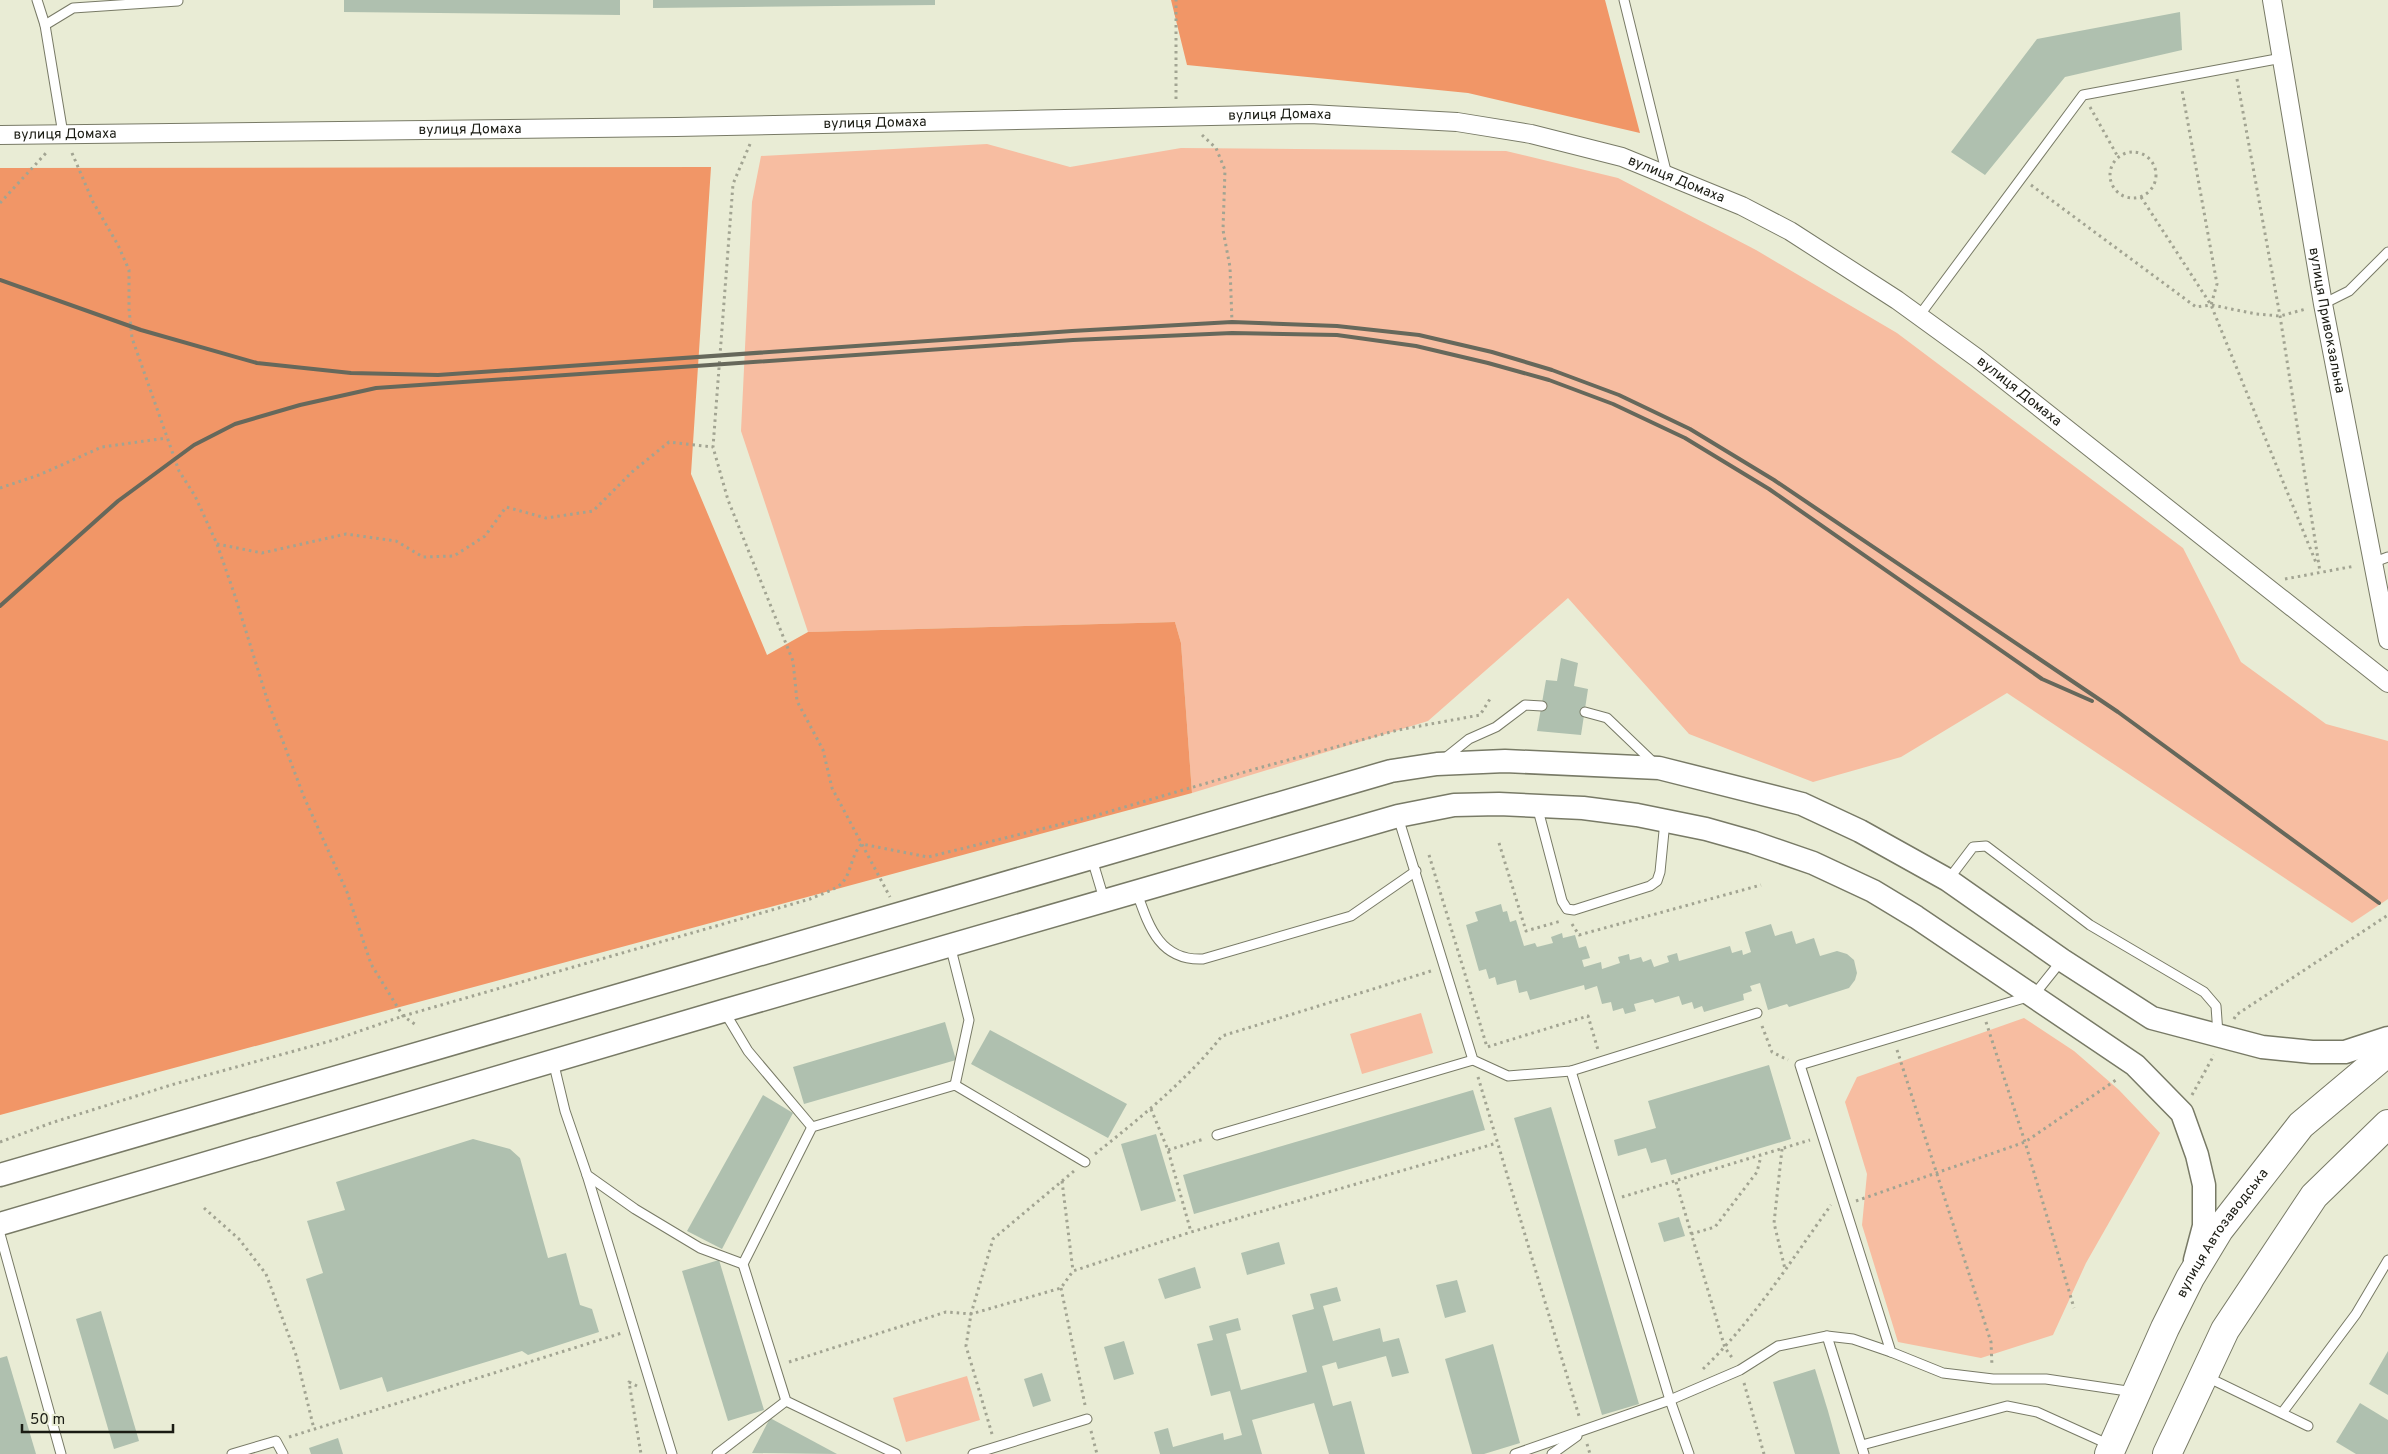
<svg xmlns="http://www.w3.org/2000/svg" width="2388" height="1454" viewBox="0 0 2388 1454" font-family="Overpass,sans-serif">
  <rect width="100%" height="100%" fill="#e9ecd5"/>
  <!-- green -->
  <g fill="#f7bda1">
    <path d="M987,144L1070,167L1181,148L1506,151L1618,178L1756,250L1897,333L2183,548L2241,662L2326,724L2388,741V899L2352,923L2007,693L1901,757L1813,782L1689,734L1568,598L1428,721L1192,793L1181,643L1175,622L808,632L741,431L752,202L761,156Z"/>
    <path d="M1421,1013L1433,1053L1362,1074L1350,1034Z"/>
    <path d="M2024,1018L2074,1051L2119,1090L2160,1133L2086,1263L2053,1335L1981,1358L1898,1342L1862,1225L1867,1174L1845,1102L1857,1077Z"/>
    <path d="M967,1376L980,1420L906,1442L893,1398Z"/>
  </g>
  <!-- forest -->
  <g fill="#f19667">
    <path d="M1171,0H1605L1640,133L1468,93L1187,65Z"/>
    <path d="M711,167L691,474L767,655L808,632L1175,622L1181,643L1192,793L0,1115V168Z"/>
  </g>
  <!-- building -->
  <g fill="#afc0af">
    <path d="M344,0H620V15L344,12Z"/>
    <path d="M653,0H935V5L653,8Z"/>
    <path d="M2180,12L2182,50L2065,77L1985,175L1951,152L2037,39Z"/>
    <path d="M1561,658L1578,663L1574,686L1588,689L1581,735L1537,731L1546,680L1557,681Z"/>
    <path d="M1501,904L1503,912L1507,911L1510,922L1516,920L1524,946L1535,943L1537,947L1553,943L1551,937L1562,933L1563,938L1575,935L1579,948L1586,946L1590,958L1582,960L1584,967L1601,962L1602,969L1620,963L1618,957L1629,954L1630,960L1641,957L1643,962L1651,959L1654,967L1669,962L1667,956L1677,953L1679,961L1730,946L1732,953L1742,950L1743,955L1751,952L1745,932L1771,924L1775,936L1792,931L1796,944L1814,938L1820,956L1837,951L1847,954L1854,960L1857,973L1855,980L1849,988L1789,1007L1787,1004L1768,1010L1760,983L1750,986L1752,991L1743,994L1744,1000L1704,1012L1702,1006L1694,1009L1692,1002L1682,1005L1679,996L1655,1003L1653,999L1634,1004L1636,1011L1625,1014L1623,1008L1613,1011L1611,1002L1602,1004L1597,986L1585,990L1584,985L1530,1000L1527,991L1519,993L1516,980L1497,985L1495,977L1489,979L1486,969L1479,971L1466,925L1478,921L1475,912Z"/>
    <path d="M945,1022L956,1060L804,1104L793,1067Z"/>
    <path d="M990,1030L1127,1104L1108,1138L971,1064Z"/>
    <path d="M1769,1065L1791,1139L1671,1175L1666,1159L1651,1163L1646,1148L1618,1156L1614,1140L1656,1128L1648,1101Z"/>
    <path d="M1473,1090L1485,1130L1194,1214L1183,1175Z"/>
    <path d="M763,1095L793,1113L722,1249L687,1231Z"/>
    <path d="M1551,1107L1639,1404L1602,1415L1514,1118Z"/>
    <path d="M1156,1134L1176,1201L1141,1211L1121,1144Z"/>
    <path d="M473,1139L510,1149L520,1158L548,1258L566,1253L580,1305L592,1309L599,1332L528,1355L522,1351L387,1392L382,1377L340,1390L306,1279L323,1273L307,1221L345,1210L336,1182Z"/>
    <path d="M1679,1217L1685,1236L1664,1242L1658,1223Z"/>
    <path d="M1279,1242L1285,1264L1247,1275L1241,1253Z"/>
    <path d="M719,1260L764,1410L728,1421L682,1271Z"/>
    <path d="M1195,1267L1201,1288L1165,1299L1158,1279Z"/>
    <path d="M1457,1280L1466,1312L1445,1318L1436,1285Z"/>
    <path d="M1337,1287L1341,1301L1323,1306L1333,1341L1380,1328L1383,1342L1399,1338L1409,1373L1392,1377L1386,1356L1338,1369L1336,1362L1322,1366L1333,1406L1351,1401L1365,1454H1329L1314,1403L1252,1420L1262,1454H1160L1154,1432L1168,1428L1173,1447L1223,1433L1224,1440L1242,1435L1230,1391L1211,1396L1197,1344L1213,1340L1209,1326L1238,1318L1241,1330L1226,1334L1241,1390L1307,1372L1292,1315L1314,1309L1310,1294Z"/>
    <path d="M101,1311L139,1441L114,1449L76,1319Z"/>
    <path d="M1124,1341L1134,1374L1114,1380L1104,1347Z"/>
    <path d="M1493,1344L1520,1443L1484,1454H1472L1445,1359Z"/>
    <path d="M2388,1351V1395L2369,1384Z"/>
    <path d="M7,1356L36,1454H0V1358Z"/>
    <path d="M1815,1369L1828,1411L1840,1454H1795L1773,1382Z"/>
    <path d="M1042,1373L1051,1401L1033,1407L1024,1379Z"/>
    <path d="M2360,1403L2388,1420V1454H2356L2336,1442Z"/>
    <path d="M770,1418L837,1454L752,1453Z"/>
    <path d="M338,1438L343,1454H311L309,1448Z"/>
  </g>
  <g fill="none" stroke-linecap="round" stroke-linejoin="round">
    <!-- service casing -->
    <g stroke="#787a66" stroke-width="11">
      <g id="service">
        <path d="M37,0L45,25L63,134"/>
        <path d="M1624,0L1667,175"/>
        <path d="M45,25L73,8L178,1"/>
        <path d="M2323,304L2349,291L2388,252"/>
        <path d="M1919,316L2083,95L2282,58"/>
        <path d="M2372,563L2388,557"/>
        <path d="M1585,712L1607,718L1655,764"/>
        <path d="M1444,759L1469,739L1496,727L1525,705L1542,706"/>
        <path d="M1537,806L1562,901L1567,909L1574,910L1650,886L1657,881L1660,872L1665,821"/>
        <path d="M1398,817L1473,1060L1508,1076L1571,1071L1757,1013"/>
        <path d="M1092,859L1104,899"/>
        <path d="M1948,880L1973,847L1986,846L2090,925L2204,992L2216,1006L2218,1034"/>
        <path d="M1137,893C1149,927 1160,961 1203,959L1351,916L1416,871"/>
        <path d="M950,945L969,1020L955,1085"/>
        <path d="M2062,960L2034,995L1800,1065L1891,1352L1943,1373L1993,1379H2046L2134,1392"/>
        <path d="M724,1011L748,1051L812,1127"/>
        <path d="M553,1061L565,1111L587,1175L635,1209L700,1248L743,1264"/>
        <path d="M1571,1071L1670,1400L1689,1454"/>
        <path d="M1217,1135L1473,1060"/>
        <path d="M587,1175L672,1454"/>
        <path d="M0,1234L61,1454"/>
        <path d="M1827,1336L1864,1454"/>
        <path d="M2207,1377L2308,1426"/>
        <path d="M2282,1413L2356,1314L2388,1260"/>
        <path d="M1862,1445L2007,1406L2037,1412L2110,1445"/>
        <path d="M232,1454L276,1441L283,1454"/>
        <path d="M717,1454L786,1401"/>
        <path d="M896,1454L786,1401L743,1264L812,1127L955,1085L1085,1162"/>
        <path d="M973,1454L1087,1419"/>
        <path d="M1515,1454L1670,1400L1740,1370L1778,1346L1827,1336L1853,1339L1891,1352"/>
        <path d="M1552,1454L1577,1436"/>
      </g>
    </g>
    <!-- minor casing -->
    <g stroke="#787a66" stroke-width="20">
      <g id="minor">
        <path id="s1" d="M2272,0L2323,304L2388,640"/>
        <path id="s2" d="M0,135L676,127L1310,114L1457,122L1531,134L1622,157L1742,206L1790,231L1897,300L1977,358L2388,683"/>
      </g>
    </g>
    <!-- tertiary casing -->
    <g stroke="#787a66" stroke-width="25">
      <g id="tertiary">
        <path d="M0,1175L1391,771L1437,764L1505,761L1659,768L1802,804L1860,831L1948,880L2062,960L2152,1018L2262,1047L2312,1052H2345L2388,1038"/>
        <path d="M0,1224L723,1011L1398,816L1454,805L1499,804L1583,808L1637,815L1706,829L1752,842L1813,863L1873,891L1916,917L2135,1065L2182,1113L2197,1155L2204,1185V1226L2195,1260"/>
      </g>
    </g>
    <!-- primary casing -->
    <g stroke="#787a66" stroke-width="30">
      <g id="primary">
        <path id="s3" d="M2109,1454L2165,1328L2190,1278L2219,1230L2301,1125L2388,1052"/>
        <path d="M2167,1454L2225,1330L2314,1196L2388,1124"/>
      </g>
    </g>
    <!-- path -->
    <g stroke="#a2a492" stroke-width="3" stroke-dasharray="2.5 4" stroke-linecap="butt">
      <path d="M2237,79L2280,316L2320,572"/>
      <path d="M1176,99V0"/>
      <path d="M2090,107L2118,157"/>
      <path d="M1202,135L1216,148L1225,170L1223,230L1230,267L1232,322"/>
      <path d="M750,144L733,184L713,447L728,500L793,661L797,701L823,750L832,788L890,897"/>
      <circle cx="2133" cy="175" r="23"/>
      <path d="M72,153L93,202L118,245L129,270V309L132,338L179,471L195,496L217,544L235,596L268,702L304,797L347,892L371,964L403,1016L416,1025"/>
      <path d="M2031,185L2196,307L2211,305L2217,284L2182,90"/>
      <path d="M2141,197L2211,305L2317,565"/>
      <path d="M0,203L46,153"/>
      <path d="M2212,305L2256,314L2280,316L2306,309"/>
      <path d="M0,488L39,475L102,447L167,438"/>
      <path d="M217,544L262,553L346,534L396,541L423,557L454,556L485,536L506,507L546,518L593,511L632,472L669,442L713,447"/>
      <path d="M2285,579L2355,566"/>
      <path d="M1499,843L1526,931L1561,921"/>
      <path d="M1429,855L1487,1047L1588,1016L1598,1050"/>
      <path d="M1572,924L1579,935L1761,885"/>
      <path d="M2234,1019L2236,1015L2388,915"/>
      <path d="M1986,1022L2025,1142L2074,1308"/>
      <path d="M1762,1026L1772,1052L1788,1060"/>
      <path d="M1897,1050L1991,1342L1992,1366"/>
      <path d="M1478,1077L1579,1416"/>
      <path d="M2192,1095L2214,1055"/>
      <path d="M1151,1109L1168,1150L1191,1232"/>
      <path d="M0,1142L51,1123L171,1085L334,1040L403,1016L810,899C819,895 835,890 842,883C852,872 851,854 862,844L928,857L1094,816L1255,769L1398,730L1480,715L1490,699"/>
      <path d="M1782,1149L1774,1223L1785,1269"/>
      <path d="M1168,1150L1204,1139"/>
      <path d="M1095,1154C1140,1118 1185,1082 1222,1036L1431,971"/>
      <path d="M1062,1181L1073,1271"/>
      <path d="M1676,1182L1725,1348L1733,1359"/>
      <path d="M1622,1197L1810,1140"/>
      <path d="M1856,1201L2025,1142L2116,1080"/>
      <path d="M204,1208L239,1239L266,1274L296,1355L314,1429"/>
      <path d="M1691,1234L1715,1227L1757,1172L1761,1156"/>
      <path d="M1061,1288L1085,1405"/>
      <path d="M789,1362L946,1312L971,1314L1061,1288L1073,1271L1191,1232L1497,1143"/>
      <path d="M1703,1369C1753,1321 1790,1262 1831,1205"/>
      <path d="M1744,1383L1764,1454"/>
      <path d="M637,1386L629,1382L641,1454"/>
      <path d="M1091,1431L1097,1454"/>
      <path d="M992,1434L966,1346L971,1314L993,1239L1074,1171"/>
      <path d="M289,1437L622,1333"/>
      <path d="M1587,1444L1590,1454"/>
    </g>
    <!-- service -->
    <use href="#service" stroke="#fff" stroke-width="9"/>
    <!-- minor -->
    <use href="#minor" stroke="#fff" stroke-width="18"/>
    <!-- tertiary -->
    <use href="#tertiary" stroke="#fff" stroke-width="22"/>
    <!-- primary -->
    <use href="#primary" stroke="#fff" stroke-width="28"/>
    <!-- rail -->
    <g stroke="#66685b" stroke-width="4">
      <path d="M0,280L141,330L257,363L351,373L438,375L1072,331L1232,322L1337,326L1419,335L1492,352L1552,370L1619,395L1690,429L1774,480L2118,712L2379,903"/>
      <path d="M0,606L118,501L194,445L235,424L300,405L376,388L1073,340L1232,333L1337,335L1416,346L1488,363L1549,380L1613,404L1685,438L1769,489L2042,679L2092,701"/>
    </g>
  </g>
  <g text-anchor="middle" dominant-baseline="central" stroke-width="4" stroke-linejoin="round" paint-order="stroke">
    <!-- street labels -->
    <g font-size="14" fill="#1a1b13" stroke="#e9ecd5">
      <text stroke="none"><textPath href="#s2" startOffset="1280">вулиця Домаха</textPath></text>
      <text stroke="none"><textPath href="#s2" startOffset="875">вулиця Домаха</textPath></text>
      <text stroke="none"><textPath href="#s2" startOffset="470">вулиця Домаха</textPath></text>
      <text stroke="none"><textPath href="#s2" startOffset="65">вулиця Домаха</textPath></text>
      <text stroke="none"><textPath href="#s2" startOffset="1685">вулиця Домаха</textPath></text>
      <text stroke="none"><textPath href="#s1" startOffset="325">вулиця Привокзальна</textPath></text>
      <text stroke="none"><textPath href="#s2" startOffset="2090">вулиця Домаха</textPath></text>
      <text stroke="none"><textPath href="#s3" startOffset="249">вулиця Автозаводська</textPath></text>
    </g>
  </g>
  <!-- scale -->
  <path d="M22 1424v8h151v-8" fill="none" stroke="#1a1b13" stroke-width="2.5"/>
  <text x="30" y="1424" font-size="15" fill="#1a1b13" stroke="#e9ecd5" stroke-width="4" paint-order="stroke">50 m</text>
</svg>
